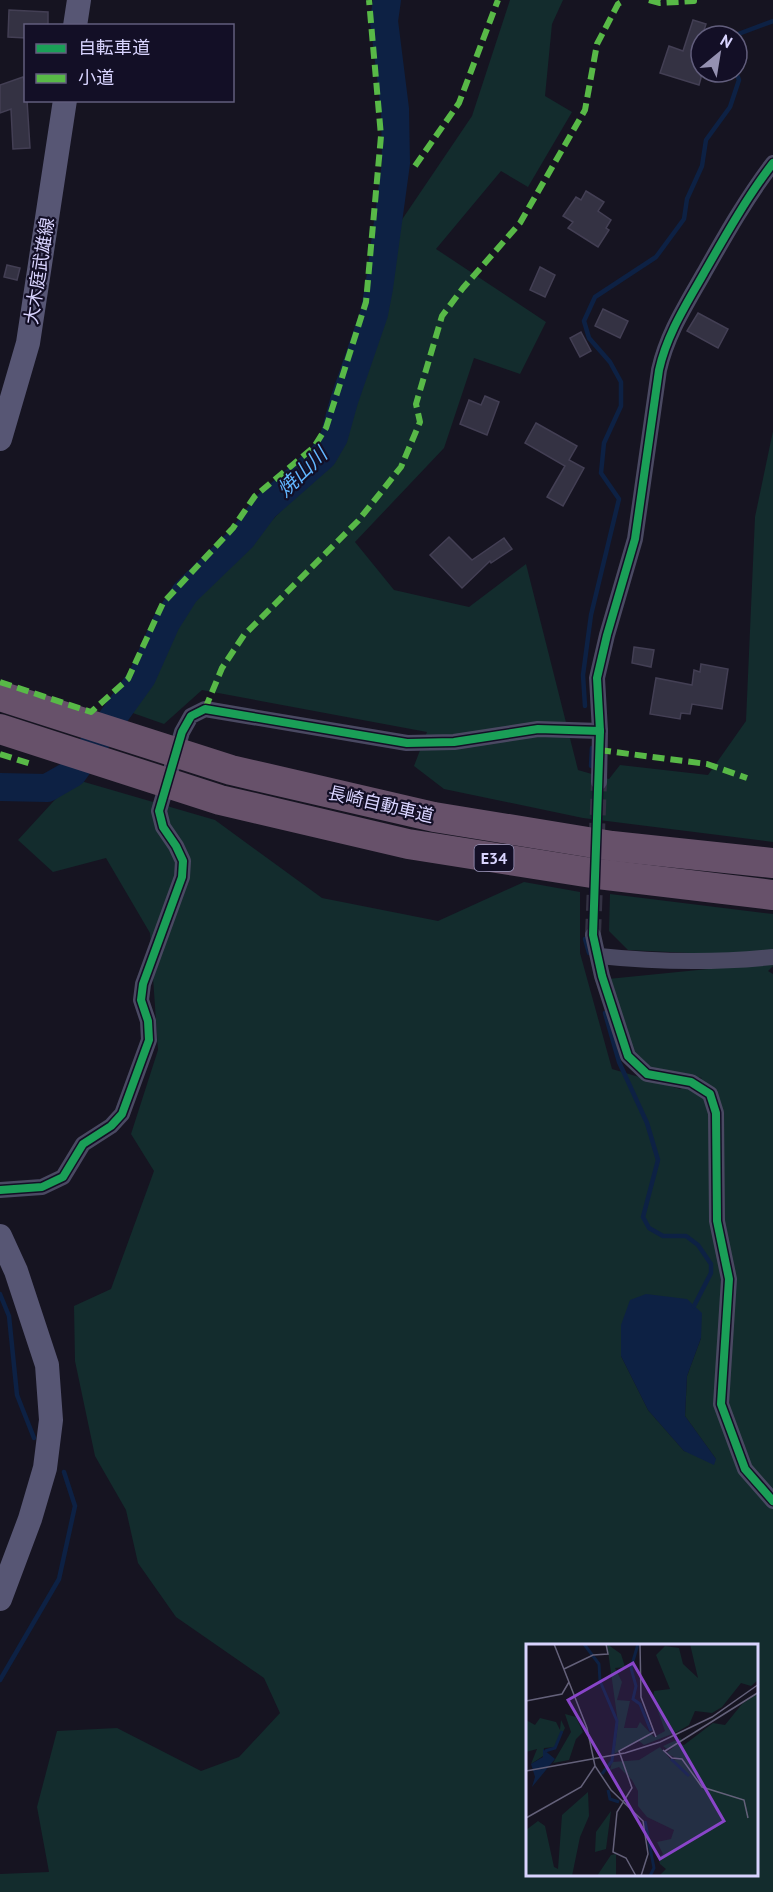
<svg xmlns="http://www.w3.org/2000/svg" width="773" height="1892" viewBox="0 0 773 1892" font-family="'PT Sans','Noto Sans JP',sans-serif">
  <rect width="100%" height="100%" fill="#161421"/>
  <!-- green -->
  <g fill="#132c2d" fill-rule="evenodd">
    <path d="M510,0H563L552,24L545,96L572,112L528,187L501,171L436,249L546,322L520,374L474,358L444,448L355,542L394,590L469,607L526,564L578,770L609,779L620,765L708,775L746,721L755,517L773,431V842L583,818L444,789L414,766L427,732L202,690L164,724L130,712L177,617L332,459L389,294L399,224L472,116Z"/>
    <path d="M74,779L215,820L322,898L438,921L524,882L580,892V953L612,1069L680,1089L702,1078L650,1069L634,1053L608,979L708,969L711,954L628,950L609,931L610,894L773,914V966L768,971L773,974V1892H0V1874L49,1872L37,1807L57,1731L117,1728L201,1771L239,1757L280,1713L264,1678L176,1617L138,1563L126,1510L95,1456L75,1361L74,1306L111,1289L154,1171L131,1134L158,1050L150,933L106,858L53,872L18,840ZM686,1299L701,1313V1338L687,1376L685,1416L716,1459L684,1451L648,1410L621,1356ZM527,1646H756V1876H527Z"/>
  </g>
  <!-- water -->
  <path fill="#0d2144" d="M646,1294L687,1299L702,1313L701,1338L687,1376L685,1416L716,1459L714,1465L684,1451L648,1410L621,1356V1325L630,1300Z"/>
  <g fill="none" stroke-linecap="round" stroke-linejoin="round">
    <!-- stream -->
    <g stroke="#0d2144" stroke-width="4.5">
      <path d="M733,36L773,21"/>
      <path d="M585,706L583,675L591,615L619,499L601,473L604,443L621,406V382L610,362L589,338L584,321L595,297L656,257L684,219L687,199L702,166L706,140L730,107L739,80L736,72"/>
      <path d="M591,766L592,748"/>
      <path d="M585,939L589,953"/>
      <path d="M605,1013L619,1062L647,1123L658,1160L643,1217L649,1228L663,1236H686L698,1245L711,1264V1273L694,1306"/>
      <path d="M0,1294L9,1316L17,1395L34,1438"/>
      <path d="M0,1680L59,1579L75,1506L64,1472"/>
    </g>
    <!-- river -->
    <path stroke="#0d2144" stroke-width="28" d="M0,787L47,788L73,773L142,677L166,623L185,593L242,538L265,507L323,456L334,437L344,401L374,314L379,288L396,163L395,109L384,21L387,0"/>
  </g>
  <!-- building -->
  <g fill="#343243" stroke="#433f54" stroke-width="1.5">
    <path d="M9,10L48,12V26H26V38L8,37Z"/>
    <path d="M693,20L706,24L696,55L701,56V78L699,85L660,73L669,46L683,51Z"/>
    <path d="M23,77L26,86V100H27L30,148L13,149L11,109L0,113V85Z"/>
    <path d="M586,191L604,202L598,211L611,220L606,228L609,230L598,247L568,228L573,222L563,216L576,197L581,200Z"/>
    <path d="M7,265L20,268L17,280L4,277Z"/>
    <path d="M540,267L555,275L545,297L530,290Z"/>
    <path d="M603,309L628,321L620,338L595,326Z"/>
    <path d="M698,313L728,329L718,348L687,331Z"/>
    <path d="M581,332L591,351L580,357L570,338Z"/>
    <path d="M485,396L499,402L487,435L460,424L469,400L481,405Z"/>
    <path d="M536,423L577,446L569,460L584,468L563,506L547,497L565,466L525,443Z"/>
    <path d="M449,537L472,560L504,538L512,549L491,563L490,561L462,588L430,555Z"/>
    <path d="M634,647L654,650L651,667L632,663Z"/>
    <path d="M701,664L728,669L722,709L692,704L690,714L681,713L680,719L650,714L656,678L692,685L694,670L700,672Z"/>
  </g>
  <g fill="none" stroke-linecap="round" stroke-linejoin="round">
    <!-- minor-tunnel -->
    <path stroke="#333142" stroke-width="16" stroke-dasharray="16 8" stroke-linecap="butt" d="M593,935L599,782"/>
    <!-- minor -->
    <g stroke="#4a4962" stroke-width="16">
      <path d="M599,782L600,731L597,678L607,635L635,539L659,370C667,334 686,305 704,273C725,236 747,197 773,163"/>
      <path d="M593,935L602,976L628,1056L647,1074L691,1082L710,1094L716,1113L717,1221L729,1279L721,1404L745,1469L773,1501"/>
      <path d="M599,956C656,962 715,963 773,957"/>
      <path d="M0,1190L42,1187L63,1177L83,1144L111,1126L122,1114L149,1040L148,1021L141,1000L143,984L182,877L183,861L176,846L163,827L159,811L182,732L191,716L205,709L407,743L454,742L538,729L600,731"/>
    </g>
    <!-- secondary -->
    <g stroke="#575674" stroke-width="24">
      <path d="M75,26L79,0"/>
      <path d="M0,439L28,343L65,100"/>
      <path d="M0,1236L16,1271L47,1365L51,1420L45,1468L30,1519L0,1599"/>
    </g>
    <!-- motorway -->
    <g stroke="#67516a" stroke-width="30">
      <path d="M0,696L231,770L434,817L612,846L773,863"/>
      <path d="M0,729L220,800L408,844L598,874L773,895"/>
    </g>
    <!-- quiet -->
    <g stroke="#58b947" stroke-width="6" stroke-dasharray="12 6" stroke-linecap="butt">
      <path d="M649,0L660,3L694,1V0"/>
      <path d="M415,166L459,103L498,0"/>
      <path d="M0,682L91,712L128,679L163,603L233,528L255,496L314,447L326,428L366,302L381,136L369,0"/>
      <path d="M205,709L222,668L244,635L358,521L401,467L420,422L416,404L442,316L463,288L520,223L585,110L597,44L618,4L625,0"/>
      <path d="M599,750L707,764L747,778"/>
      <path d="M0,754L31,764"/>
    </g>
    <!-- cycleway casing -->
    <g stroke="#130f26" stroke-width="11">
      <g id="cycleway">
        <path d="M773,163C747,197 725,236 704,273C686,305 667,334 659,370L635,539L607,635L597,678L600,731L593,935L602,976L628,1056L647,1074L691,1082L710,1094L716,1113L717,1221L729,1279L721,1404L745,1469L773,1501"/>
        <path d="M0,1190L42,1187L63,1177L83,1144L111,1126L122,1114L149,1040L148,1021L141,1000L143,984L182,877L183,861L176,846L163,827L159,811L182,732L191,716L205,709L407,743L454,742L538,729L600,731"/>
      </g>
    </g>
    <!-- cycleway -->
    <use href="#cycleway" stroke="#1a9f57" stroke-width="8"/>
  </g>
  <g text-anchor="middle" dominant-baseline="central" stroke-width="4.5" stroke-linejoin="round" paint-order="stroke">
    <!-- shield labels -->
    <rect fill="#130f26" stroke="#9e99be" stroke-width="1.5" x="474.5" y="845" width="39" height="26" rx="4.5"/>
    <g font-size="16" font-weight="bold" fill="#d9d4ff">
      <text x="494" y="858">E34</text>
    </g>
    <!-- street labels -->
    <g font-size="18" fill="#d9d4ff" stroke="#130f26">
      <text transform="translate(39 271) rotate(-81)">大木庭武雄線</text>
      <text transform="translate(381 804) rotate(13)">長崎自動車道</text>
    </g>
    <!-- water labels -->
    <g font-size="20" font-style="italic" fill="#62b6ff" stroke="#130f26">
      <text transform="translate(302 472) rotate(-44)">焼山川</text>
    </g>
  </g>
  <!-- overview -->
  <g transform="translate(526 1644)">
    <rect width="232" height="232" fill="#161421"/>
    <path d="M81,0L95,10L99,23L89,24L96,38L91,56L104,57L98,84H111L114,78L128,93L139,87L127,53L128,47L144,45L130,11L139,2L153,4L157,20L172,34L164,0H231L232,36L225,42L215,39L196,63L186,69L169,67L163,81L151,88L118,101L113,97L88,110L92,79ZM232,49V232H133L140,225L134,220L132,214L137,210L131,198L145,195L148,186L121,173L112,162V147L106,136L93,123L84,126L86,118L113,116L134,103L145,116L152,115L140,109L148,103L141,105L137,102L155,94L154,100L158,101L187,79L199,81L216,60ZM39,70L50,73L57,88L50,95L43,116L27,119L45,88ZM14,74L30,78L34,86L35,76L39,84L29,103L18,104L17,112L5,120L11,105L0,108V76L9,81ZM62,148L63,172L54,193L46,232H0V186L12,177L19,182L28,223L32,225L36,171ZM85,167L80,205L69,208L70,188ZM90,210V232H71L85,211Z" fill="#132c2d"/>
    <path d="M17,105L29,115L6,143L9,133L5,120L17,113Z" fill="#0d2144"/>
    <path fill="none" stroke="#0d2144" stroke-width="3" d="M58,0L73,20L74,37L91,77L86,117L76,130M112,0L105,24L110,42L107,55L114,60L125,87M19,107L29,104L36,87M145,115L163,132M82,146L84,155L93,158M119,177L128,224L124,232"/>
    <path fill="none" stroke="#64617a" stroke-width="1.5" d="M28,0L61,84L69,122L85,146L117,177L122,210L115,232M114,0L115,53L130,93M38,25L67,11L82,10L80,0M0,57L36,50L43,38M137,106L146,114L156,115L176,143L218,156L222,174M139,107L233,48M0,127L99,109L134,98L186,73L233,40M0,174L55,143L69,122M110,232L100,214L87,208L91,168L106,144L93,107L128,88"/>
    <path fill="#8945c9" fill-opacity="0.15" stroke="#8945c9" stroke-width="3" d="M107,19L198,177L134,215L42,56Z"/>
    <rect width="232" height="232" fill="none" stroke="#d9d4ff" stroke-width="3"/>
  </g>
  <!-- legend -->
  <rect x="24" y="24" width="210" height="78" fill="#130f26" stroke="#625e7d" stroke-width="1.5"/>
  <rect x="36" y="44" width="30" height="9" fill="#1a9f57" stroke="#625e7d" stroke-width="1.5"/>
  <text x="78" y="54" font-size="18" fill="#d9d4ff">自転車道</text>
  <rect x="36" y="74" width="30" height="9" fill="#58b947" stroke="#625e7d" stroke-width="1.5"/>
  <text x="78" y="84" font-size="18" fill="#d9d4ff">小道</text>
  <!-- north arrow -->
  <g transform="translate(719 54) rotate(30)"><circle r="28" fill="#130f26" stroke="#625e7d" stroke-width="1.5"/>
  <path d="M0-4.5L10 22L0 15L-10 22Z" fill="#9591b1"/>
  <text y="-9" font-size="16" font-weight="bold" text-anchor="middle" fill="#d9d4ff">N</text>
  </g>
</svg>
